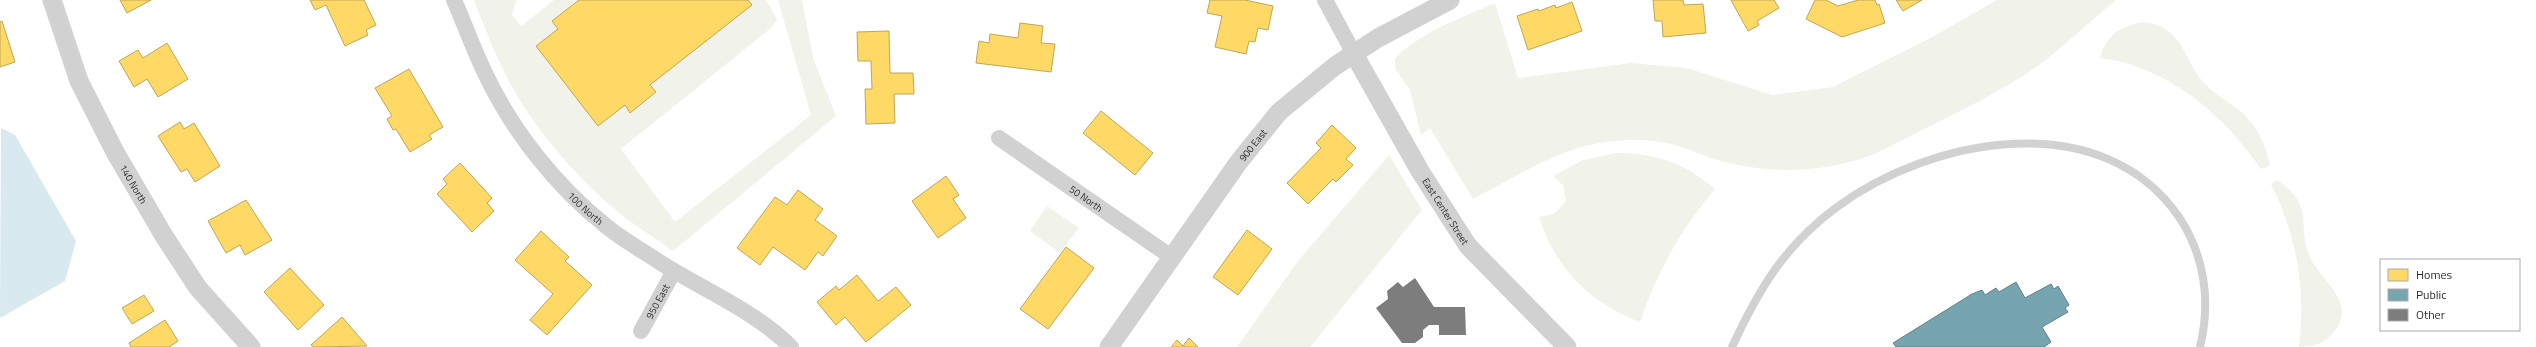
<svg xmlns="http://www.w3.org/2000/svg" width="2536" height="347" viewBox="0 0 2536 347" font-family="'Titillium Web',sans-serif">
  <rect width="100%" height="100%" fill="#fff"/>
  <!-- green -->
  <g fill="#f1f3eb">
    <path d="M474,0H516L512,15L521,26L554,0H579L558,29L536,46L598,126L625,105L630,112L656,93L650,85L751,6L748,0H766L777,19L771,28L621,149L675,222L811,115L778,0H802L813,58L836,116L673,251C657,239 639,229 623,216C585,186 545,141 519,99C500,68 487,34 474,0Z"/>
    <path d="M1997,0H2116L2051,56L2025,75L1978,102L1875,154C1824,173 1773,175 1721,161C1705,157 1690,149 1675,145C1653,139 1628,139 1606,142C1558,148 1515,178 1473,199L1430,128L1421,135L1410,90L1395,68V59C1413,36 1467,15 1495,3L1518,78L1631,63L1687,68L1772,95L1833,87L1927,40Z"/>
    <path d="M2142,22C2185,26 2182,60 2206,85C2215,94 2227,101 2238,109C2256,123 2266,144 2270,166L2261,169C2224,115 2167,66 2100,58C2106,36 2119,27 2142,22Z"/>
    <path d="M1617,153C1656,153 1686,164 1715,189C1681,229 1657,272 1640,322C1590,303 1555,268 1539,217L1554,214L1566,201L1563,185L1553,176L1583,160Z"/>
    <path d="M1389,155L1422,210L1310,347H1237L1298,261Z"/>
    <path d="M2277,180C2315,205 2297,223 2309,255C2320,281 2358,301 2334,332C2325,344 2313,346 2299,347C2306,289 2297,237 2271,184Z"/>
    <path d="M1047,206L1079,228L1060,253L1030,231Z"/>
  </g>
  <!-- water -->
  <path fill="#d8e9f0" d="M1,128L15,135L76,241L65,281L0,318Z"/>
  <!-- homes -->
  <g fill="#ffd966" stroke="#c0a555">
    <path d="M120,0H151L127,13Z"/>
    <path d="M310,0H364L376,25L366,30L368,35L345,46L326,5L315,10Z"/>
    <path d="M579,0H748L752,5L650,85L656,92L630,113L625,105L598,126L536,46L558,29L552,21Z"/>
    <path d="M1210,0H1245L1273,6L1268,30L1258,28L1255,42L1249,41L1246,54L1215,47L1222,16L1207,13Z"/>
    <path d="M1653,0H1683L1684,5L1703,4L1706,33L1663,37L1662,21H1655Z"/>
    <path d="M1731,0H1774L1779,8L1757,21L1759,25L1748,31Z"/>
    <path d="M1815,0H1826L1838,6L1858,0H1875L1877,5L1879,4L1885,23L1842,37L1806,19Z"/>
    <path d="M1896,0H1922L1903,11Z"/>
    <path d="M1572,2L1582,31L1528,50L1517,16L1538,9L1539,11L1555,5L1556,8Z"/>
    <path d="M2,21L15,62L0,67V22Z"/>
    <path d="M1020,23L1043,26L1041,43L1055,44L1051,72L976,63L979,41L989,43L990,34L1018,38Z"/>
    <path d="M889,31L890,73H913L914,94H894L895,123L866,124L865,89H872L871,61H858L857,32Z"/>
    <path d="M167,43L188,79L158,97L147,79L134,87L119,61L138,50L143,58Z"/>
    <path d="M409,69L443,127L429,135L432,139L410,152L396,129L393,130L387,119L392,116L375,88Z"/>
    <path d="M1101,111L1153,153L1135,175L1083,133Z"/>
    <path d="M180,122L184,129L194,123L220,166L195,182L187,169L181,172L158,136Z"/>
    <path d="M1332,125L1356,148L1346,159L1353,165L1336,182L1333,179L1308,204L1287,183L1321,148L1316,143Z"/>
    <path d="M460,163L492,198L487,203L494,211L472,232L437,194L447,184L443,179Z"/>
    <path d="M946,176L959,195L953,199L966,218L938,238L912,201Z"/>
    <path d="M798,190L823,209L815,220L837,236L823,256L818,252L805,270L773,247L760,265L737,248L775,197L787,205Z"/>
    <path d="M246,200L272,240L245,255L240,245L226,253L208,221Z"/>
    <path d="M1247,230L1272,249L1238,295L1213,277Z"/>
    <path d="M541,231L569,257L565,261L592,285L547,335L530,320L553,294L515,260Z"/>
    <path d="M1066,247L1094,268L1048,329L1020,309Z"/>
    <path d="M290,268L324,305L298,330L264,292Z"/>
    <path d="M857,275L878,301L896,287L911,305L866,342L845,317L836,325L817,302L836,286L839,290Z"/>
    <path d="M144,295L154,311L132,324L122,308Z"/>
    <path d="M342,317L367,346L314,347L311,345Z"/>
    <path d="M165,320L178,341L169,347H131L129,343Z"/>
    <path d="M1189,338L1198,347H1171L1177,340L1183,346Z"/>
  </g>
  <!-- public -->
  <path fill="#76a5af" stroke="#608188" d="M2016,282L2025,298L2051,284L2054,289L2058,286L2069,305L2065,308L2068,312L2042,327L2051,342L2044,347H1896L1893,343L1972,294L1982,290L1985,295L1996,288L1999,292Z"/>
  <!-- building -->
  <path fill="#7d7d7d" d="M1415,278L1434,307H1465L1466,335H1439V325H1429L1423,330V337L1415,343H1402L1376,308L1388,299L1387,291L1398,282L1403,287Z"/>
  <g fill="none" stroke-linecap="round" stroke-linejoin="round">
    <!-- service -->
    <path stroke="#d1d1d1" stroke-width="8" d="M1732,347C1759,289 1784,246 1837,207C1932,137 2102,105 2179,217C2205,256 2211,302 2200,347"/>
    <!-- minor -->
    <g stroke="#d1d1d1" stroke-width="16">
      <path id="s1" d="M454,0C465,25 474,51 486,75C513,132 557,187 606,226C623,240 643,251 661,263C704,290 755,311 791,347"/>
      <path d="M1325,0L1354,54"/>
      <path id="s2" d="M999,138L1173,258"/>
      <path id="s3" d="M641,331L674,271"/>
    </g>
    <!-- tertiary -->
    <g stroke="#d1d1d1" stroke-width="19">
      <path id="s4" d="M52,0L79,81L115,152L164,236L198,288L251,347"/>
      <path id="s5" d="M1354,54L1420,171L1468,246L1567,347"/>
      <path id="s6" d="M1109,347L1238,163L1279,112L1335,66L1378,38L1450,0"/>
    </g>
  </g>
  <g text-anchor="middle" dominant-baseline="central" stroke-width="4" stroke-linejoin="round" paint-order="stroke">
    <!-- street labels -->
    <g font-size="10" fill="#2c2c2c" stroke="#fff">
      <text stroke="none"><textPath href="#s6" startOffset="248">900 East</textPath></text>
      <text stroke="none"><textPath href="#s4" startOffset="202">140 North</textPath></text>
      <text stroke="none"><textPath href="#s2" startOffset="106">50 North</textPath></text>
      <text stroke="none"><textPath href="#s1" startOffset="249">100 North</textPath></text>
      <text stroke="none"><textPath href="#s5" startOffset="182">East Center Street</textPath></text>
      <text stroke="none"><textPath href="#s3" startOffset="34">950 East</textPath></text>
    </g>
  </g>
  <!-- legend -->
  <rect x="2380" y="259" width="140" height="72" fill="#ffffff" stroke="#ababab"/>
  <rect x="2388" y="269" width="20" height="12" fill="#ffd966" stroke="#ababab"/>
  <text x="2416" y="279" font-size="12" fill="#2c2c2c">Homes</text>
  <rect x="2388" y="289" width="20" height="12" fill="#76a5af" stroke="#ababab"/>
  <text x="2416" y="299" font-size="12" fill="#2c2c2c">Public</text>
  <rect x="2388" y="309" width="20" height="12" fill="#7d7d7d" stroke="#ababab"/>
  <text x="2416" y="319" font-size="12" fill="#2c2c2c">Other</text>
</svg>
